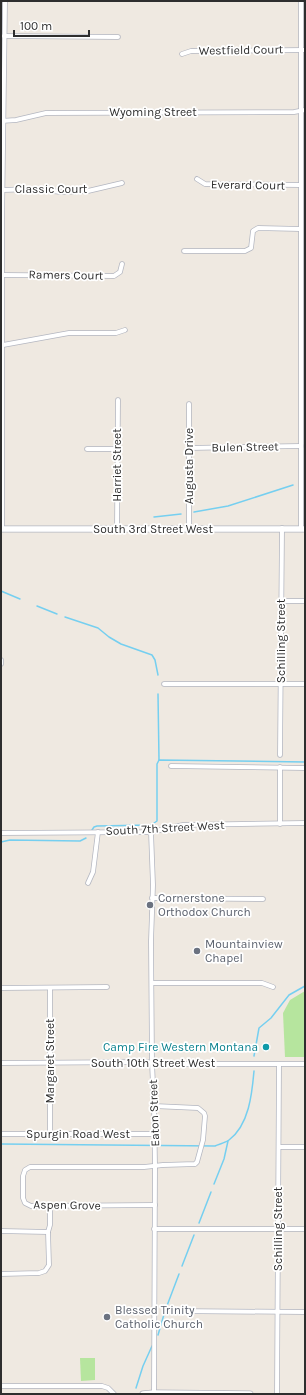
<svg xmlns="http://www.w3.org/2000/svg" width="306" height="1395" viewBox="0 0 306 1395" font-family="Karla,sans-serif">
  <rect width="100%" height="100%" fill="#efe9e1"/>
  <!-- green -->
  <g fill="#b6e59e">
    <path d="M305,991V1057H285L283,1013L290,1000Z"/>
    <path d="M80,1358H95V1380L81,1381Z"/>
  </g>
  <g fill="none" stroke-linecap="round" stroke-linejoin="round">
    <!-- stream -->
    <g stroke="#75cff0" stroke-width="1.5">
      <path d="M194,512L228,506L293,485"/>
      <path d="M154,517L181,514"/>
      <path d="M1,591L20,599"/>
      <path d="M37,606L57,614"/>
      <path d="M65,617L98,628L109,637L121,644L152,655L155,660L158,675"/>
      <path d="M158,694L159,760"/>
      <path d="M92,830L94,827L97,826L151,825L157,821V764L159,760L305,762"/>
      <path d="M1,842L10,840L80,841L86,838"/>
      <path d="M254,1056L259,1028L271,1018L289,995L305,986"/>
      <path d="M1,1144L215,1146C219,1144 225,1143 229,1140C249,1125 252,1094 254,1071"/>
      <path d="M214,1184L224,1159L228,1141"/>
      <path d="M199,1223L211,1192"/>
      <path d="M182,1266L194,1235"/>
      <path d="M158,1335L165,1311L179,1274"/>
      <path d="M136,1388L143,1366L152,1346"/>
    </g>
    <!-- street casing -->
    <g stroke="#b4b7c1" stroke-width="5.5">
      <g id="street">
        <path d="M301,1V529"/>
        <path d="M4,36L118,37"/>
        <path d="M182,54L191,51L305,50"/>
        <path d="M1,121L16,120L46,113L294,112L305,110"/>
        <path d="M197,179L205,184L300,185"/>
        <path d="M3,190L34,189L61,192L88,191L122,183"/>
        <path d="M184,251H245L251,248L253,231L258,228L300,229"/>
        <path d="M3,275L114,276L120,272L122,264"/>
        <path d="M3,345L69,333H116L125,330"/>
        <path d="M189,404V528"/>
        <path d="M189,448L301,446"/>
        <path d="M87,449H117"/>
        <path d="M2,529V220L5,1"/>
        <path d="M117,529L118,400"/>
        <path d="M281,601H305"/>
        <path d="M1,660V664"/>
        <path d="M164,684H305"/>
        <path d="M280,755L282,528"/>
        <path d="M171,766L305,768"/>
        <path d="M280,824V767"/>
        <path d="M151,832L153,885L151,941L152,1063L154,1106L155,1166L154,1394"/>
        <path d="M1,833L151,832L183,825L305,823"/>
        <path d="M88,883L93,872L98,832"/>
        <path d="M152,898L263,899"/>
        <path d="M152,983H262L273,987"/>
        <path d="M1,988L107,987"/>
        <path d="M1,1063L146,1062L162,1064H305"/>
        <path d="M154,1106L198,1108L204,1113L205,1116L203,1140L197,1162L195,1164L163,1165L144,1167H30L25,1170L23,1176V1198L25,1203L31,1206L155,1205"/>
        <path d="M1,1134H155"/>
        <path d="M50,1134V988"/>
        <path d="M279,1147H305"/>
        <path d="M154,1229H305"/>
        <path d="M1,1231L48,1232L50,1225V1210"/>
        <path d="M1,1274L39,1273L45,1271L49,1265L48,1232"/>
        <path d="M174,1311L305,1312"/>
        <path d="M1,1386H102L108,1388L114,1394"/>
        <path d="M277,1394L279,1065"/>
      </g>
    </g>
    <!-- secondary casing -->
    <g stroke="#b4b7c1" stroke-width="7">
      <g id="secondary">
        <path d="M1,529H305"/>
        <path d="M143,1394L154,1393L250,1394"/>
      </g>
    </g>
    <!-- street -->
    <use href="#street" stroke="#fff" stroke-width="4"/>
    <!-- secondary -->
    <use href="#secondary" stroke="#fff" stroke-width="5.5"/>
  </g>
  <!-- markers -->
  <g fill="#6b7280" stroke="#fff" stroke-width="1.5">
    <circle cx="150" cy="905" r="4"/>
    <circle cx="197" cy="951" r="4"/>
    <circle cx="107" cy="1317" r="4"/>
  </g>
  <circle fill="#0f9aa8" stroke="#fff" stroke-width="1.5" cx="266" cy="1047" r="4"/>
  <g text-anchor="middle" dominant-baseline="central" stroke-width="3.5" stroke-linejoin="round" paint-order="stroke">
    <!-- street labels -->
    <g font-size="12" fill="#2e2e2e" stroke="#fff">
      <text transform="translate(241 50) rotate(-1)">Westfield Court</text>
      <text x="153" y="112">Wyoming Street</text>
      <text transform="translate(248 185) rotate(1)">Everard Court</text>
      <text x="51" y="189">Classic Court</text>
      <text transform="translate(66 275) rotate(1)">Ramers Court</text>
      <text transform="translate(245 447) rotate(-1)">Bulen Street</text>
      <text transform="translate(117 465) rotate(-90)">Harriet Street</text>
      <text transform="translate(189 466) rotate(-90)">Augusta Drive</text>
      <text x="153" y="529">South 3rd Street West</text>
      <text transform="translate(281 641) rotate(-90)">Schilling Street</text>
      <text transform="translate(165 828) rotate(-3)">South 7th Street West</text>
      <text transform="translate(50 1061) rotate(-90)">Margaret Street</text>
      <text x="153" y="1063">South 10th Street West</text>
      <text transform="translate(154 1113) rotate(-92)">Eaton Street</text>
      <text x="78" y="1134">Spurgin Road West</text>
      <text transform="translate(67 1205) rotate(1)">Aspen Grove</text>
      <text transform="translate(278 1229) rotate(-90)">Schilling Street</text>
    </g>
    <!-- worship labels -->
    <g font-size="12" fill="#5b616d" stroke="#fff" text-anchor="start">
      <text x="158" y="898">Cornerstone<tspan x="158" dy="14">Orthodox Church</tspan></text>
      <text x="205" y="944">Mountainview<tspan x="205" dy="14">Chapel</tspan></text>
      <text x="115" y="1310">Blessed Trinity<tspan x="115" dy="14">Catholic Church</tspan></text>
    </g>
    <!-- culture labels -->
    <g font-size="12" fill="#0d838f" stroke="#fff" text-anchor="end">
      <text x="258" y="1047">Camp Fire Western Montana</text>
    </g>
  </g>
  <!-- border -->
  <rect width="306" height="1395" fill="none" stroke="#2e2e2e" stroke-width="4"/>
  <!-- scale -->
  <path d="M14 30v6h75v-6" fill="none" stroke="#2e2e2e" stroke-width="2"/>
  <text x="20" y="30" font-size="12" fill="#2e2e2e" stroke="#ffffff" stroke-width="3" paint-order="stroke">100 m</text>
</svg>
